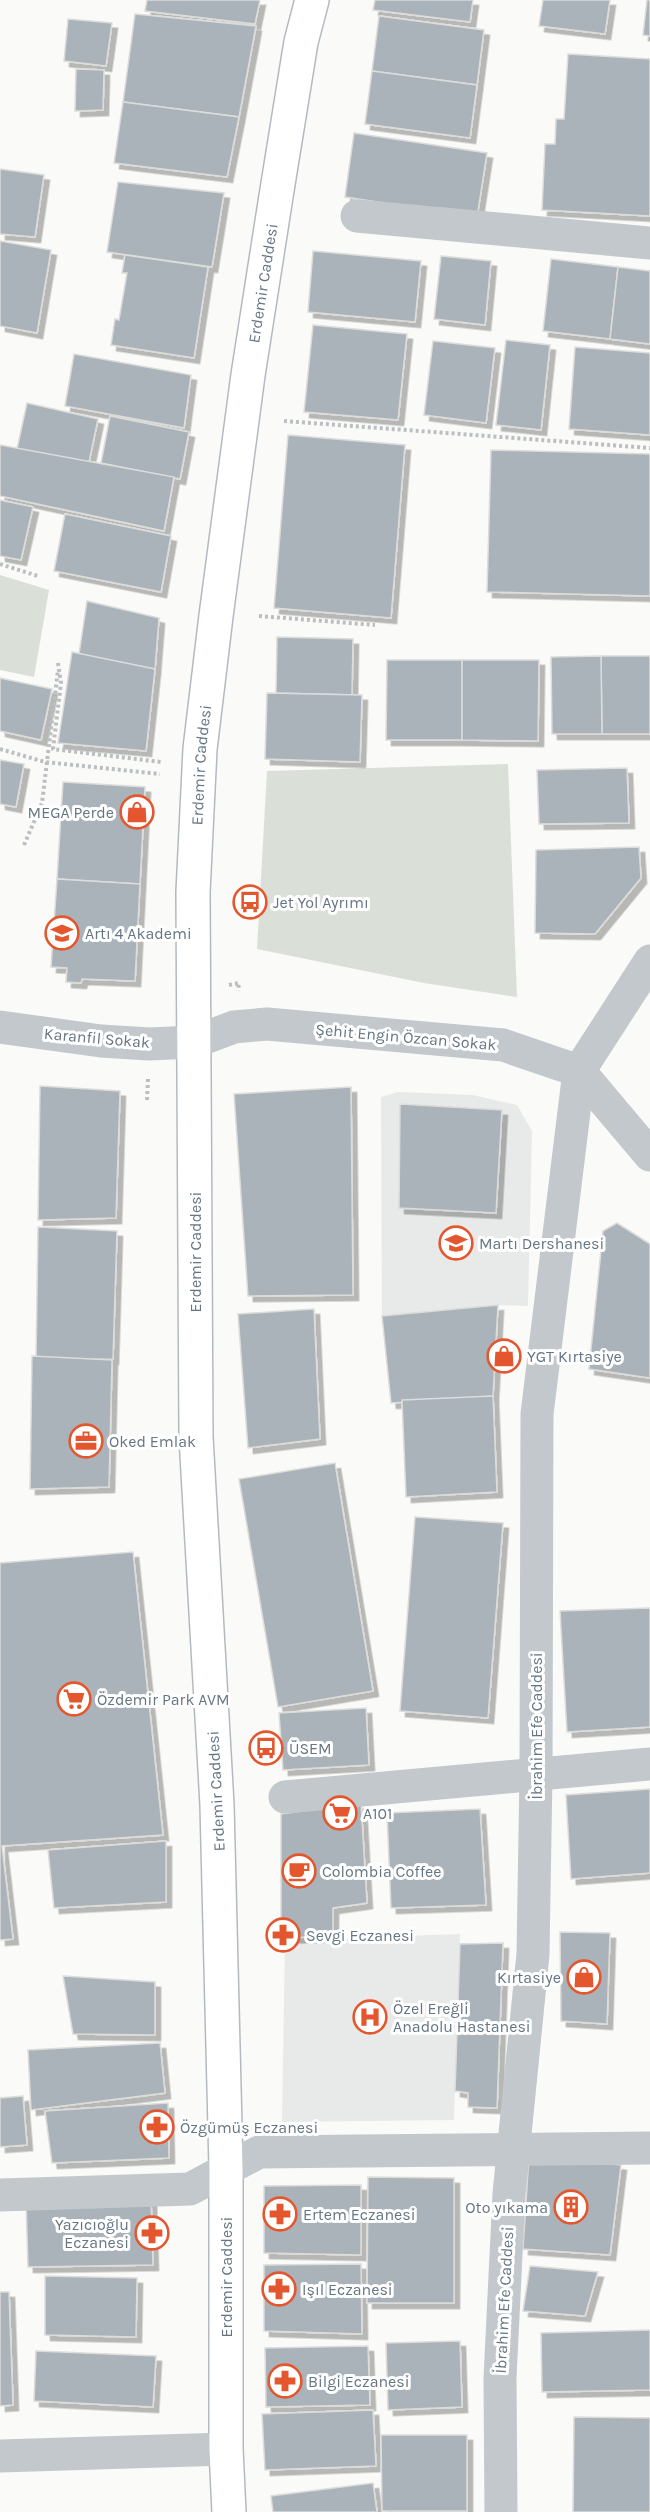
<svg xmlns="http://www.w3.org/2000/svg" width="650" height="2512" viewBox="0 0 650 2512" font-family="Karla,sans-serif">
  <defs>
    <filter id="shadow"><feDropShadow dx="5.5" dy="5.5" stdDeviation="0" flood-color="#0004"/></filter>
  </defs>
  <rect width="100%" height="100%" fill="#fafaf8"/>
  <!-- built -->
  <g fill="#e8e9e9">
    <path d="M397,1092L473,1095L517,1105L532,1131L528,1306L498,1305L382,1316L381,1097Z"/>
    <path d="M460,1934L454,2120L282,2122L285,1940Z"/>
  </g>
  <!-- green -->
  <g fill="#dadfd7">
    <path d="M0,575L49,590L34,677L0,670Z"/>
    <path d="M508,764L517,997L424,983L257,949L267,771Z"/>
  </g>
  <!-- building -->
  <g fill="#aab3b9" stroke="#dcdcda" stroke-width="1.5" filter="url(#shadow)">
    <path d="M147,0H260L255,24L145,11Z"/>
    <path d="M375,0H473L470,22L373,10Z"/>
    <path d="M543,0H610L605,34L539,26Z"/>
    <path d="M647,0H650V36L643,35Z"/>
    <path d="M135,14L256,26L239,117L123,102Z"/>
    <path d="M379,16L484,30L477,85L372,71Z"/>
    <path d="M68,19L112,23L106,66L64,61Z"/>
    <path d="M568,54L650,59V216L542,210L545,144H555L556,119H564Z"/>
    <path d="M76,69L104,70L103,110L75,111Z"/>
    <path d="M372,71L477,85L470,138L365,124Z"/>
    <path d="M123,102L239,117L227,177L114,163Z"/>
    <path d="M354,133L487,153L477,217L345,197Z"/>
    <path d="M0,169L44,175L35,237L0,234Z"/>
    <path d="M118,182L224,193L212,267L107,252Z"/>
    <path d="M0,241L51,250L37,333L0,326Z"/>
    <path d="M313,251L421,261L415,322L308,312Z"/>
    <path d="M125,255L208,267L194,358L111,345L115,319L119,320L127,273H122Z"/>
    <path d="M441,256L491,261L485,325L434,319Z"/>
    <path d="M551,259L618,267L610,339L543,331Z"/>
    <path d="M618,267L650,271V344L610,339Z"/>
    <path d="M313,325L407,334L398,420L304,412Z"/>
    <path d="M506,340L550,345L541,430L496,425Z"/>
    <path d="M433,341L495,348L486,423L424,415Z"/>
    <path d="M575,347L650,353V435L569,429Z"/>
    <path d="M74,354L191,375L184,428L65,406Z"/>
    <path d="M27,403L98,419L89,462L17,449Z"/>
    <path d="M110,416L189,432L180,479L101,463Z"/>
    <path d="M288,435L405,445L391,618L274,608Z"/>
    <path d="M0,445L174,477L164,531L0,496Z"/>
    <path d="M491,450L650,454V596L487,592Z"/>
    <path d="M0,500L33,507L21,560L0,556Z"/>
    <path d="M65,514L171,536L161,592L54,571Z"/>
    <path d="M87,601L159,618L155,669L79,654Z"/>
    <path d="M277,637L353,639L352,695L276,693Z"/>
    <path d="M72,652L155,669L146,751L58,743Z"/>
    <path d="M601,656H650V734H602Z"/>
    <path d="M601,656L602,734H552L551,657Z"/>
    <path d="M387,660H462V740H386Z"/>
    <path d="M462,660H539L538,741L462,740Z"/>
    <path d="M0,678L52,689L41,740L0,731Z"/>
    <path d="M267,693L362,695L360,762L265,759Z"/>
    <path d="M0,760L24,764L16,807L0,804Z"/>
    <path d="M627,768L629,823L539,824L537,770Z"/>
    <path d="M63,782L145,787L140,884L57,879Z"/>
    <path d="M639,847L641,878L595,934L535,933L536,850Z"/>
    <path d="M57,879L140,884L135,981L82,979L81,983L66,982L67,968L51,967Z"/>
    <path d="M40,1086L120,1091L116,1218L38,1220Z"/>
    <path d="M351,1087L353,1295L248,1296L234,1094Z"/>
    <path d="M400,1104L502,1110L496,1213L399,1208Z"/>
    <path d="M617,1223L650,1244V1378L589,1369L603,1231Z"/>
    <path d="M38,1227L117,1231L113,1359L36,1360Z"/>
    <path d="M498,1305L493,1396L391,1403L382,1316Z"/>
    <path d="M314,1309L320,1439L248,1448L238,1314Z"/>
    <path d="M32,1356L112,1360L109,1487L30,1489Z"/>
    <path d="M493,1396L497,1492L406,1497L402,1400Z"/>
    <path d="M335,1463L373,1691L278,1707L239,1479Z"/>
    <path d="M415,1517L503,1523L488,1718L400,1711Z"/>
    <path d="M133,1552L163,1835L2,1846L13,1939L0,1940V1563Z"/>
    <path d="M650,1608V1727L567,1732L560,1611Z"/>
    <path d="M366,1708L369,1765L283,1770L279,1713Z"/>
    <path d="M650,1789V1873L571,1879L566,1795Z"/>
    <path d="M361,1803L367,1903L333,1908V1936L281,1938V1814Z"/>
    <path d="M480,1809L486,1905L391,1908L387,1813Z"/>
    <path d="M166,1841V1902L54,1908L48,1850Z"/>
    <path d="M560,1932L610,1933L607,2024L561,2021Z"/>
    <path d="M503,1943L497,2108L468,2107V2093L455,2091L460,1944Z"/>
    <path d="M63,1976L155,1982V2035L73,2034Z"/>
    <path d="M160,2043L165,2093L31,2110L28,2050Z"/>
    <path d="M23,2096L27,2145L0,2147V2098Z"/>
    <path d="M168,2103L169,2158L52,2163L45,2111Z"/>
    <path d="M529,2155L621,2165L610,2255L523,2249Z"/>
    <path d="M368,2177L454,2178V2303H367Z"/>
    <path d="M361,2185V2255L264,2253V2186Z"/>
    <path d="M151,2199L153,2265L28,2267L26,2202Z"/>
    <path d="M361,2264L362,2334L264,2331V2265Z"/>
    <path d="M530,2266L598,2272L585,2316L523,2311Z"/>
    <path d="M45,2276L137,2278L136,2337L45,2335Z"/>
    <path d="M0,2292H9L13,2405L0,2406Z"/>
    <path d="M650,2330V2390L542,2392L541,2333Z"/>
    <path d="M460,2341L462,2407L388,2410L386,2343Z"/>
    <path d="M368,2346L370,2405L266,2407L265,2348Z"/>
    <path d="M36,2351L156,2356L153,2407L34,2401Z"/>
    <path d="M373,2410L376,2466L265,2470L262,2414Z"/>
    <path d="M574,2417L650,2418V2512H573Z"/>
    <path d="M381,2435H467V2511H382Z"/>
    <path d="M373,2483L377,2512H273L271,2496Z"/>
  </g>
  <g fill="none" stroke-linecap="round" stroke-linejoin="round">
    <!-- secondary casing -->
    <g stroke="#b3babf" stroke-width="36">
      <g id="secondary">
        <path id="s1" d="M229,2512L226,2449V2168L217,1805L196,1437L193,892L200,749L216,616L248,375L277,190L301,42L312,0"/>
      </g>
    </g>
    <!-- path -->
    <g stroke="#bbbfc2" stroke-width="4" stroke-dasharray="3 3" stroke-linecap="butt">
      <path d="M284,421L650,448"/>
      <path d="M0,564L38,576"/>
      <path d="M259,616L375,625"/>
      <path d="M58,663L61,683L53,749L161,762"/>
      <path d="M0,749L45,762L160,774"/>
      <path d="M24,845L42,803L58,670"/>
      <path d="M229,985L239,983L238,991"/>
      <path d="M147,1100L148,1079"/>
    </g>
    <!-- minor -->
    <g stroke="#c3c8cc" stroke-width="33">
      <path d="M357,216L650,243"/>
      <path d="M285,1797L650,1764"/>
      <path d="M0,2195L190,2189L259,2152L650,2148"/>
      <path d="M0,2456L226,2449"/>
    </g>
    <!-- tertiary -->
    <g stroke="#c3c8cc" stroke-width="33">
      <path d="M0,1027L101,1041L149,1044L194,1042L234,1027L267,1024L503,1045L579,1071L650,1155"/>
      <path d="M501,2512L500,2378L509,2194L533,1954L536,1773L537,1414L579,1071L650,961"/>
    </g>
    <!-- secondary -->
    <use href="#secondary" stroke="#fff" stroke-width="33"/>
  </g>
  <!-- icons -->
  <defs>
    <g id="shop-ring" transform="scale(1.725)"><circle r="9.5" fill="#fff" stroke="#e4572e" stroke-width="1.5"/><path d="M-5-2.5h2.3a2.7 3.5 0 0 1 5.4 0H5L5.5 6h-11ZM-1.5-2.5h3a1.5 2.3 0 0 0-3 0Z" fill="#e4572e"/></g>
    <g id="bus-ring" transform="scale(1.725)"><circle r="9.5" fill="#fff" stroke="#e4572e" stroke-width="1.5"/><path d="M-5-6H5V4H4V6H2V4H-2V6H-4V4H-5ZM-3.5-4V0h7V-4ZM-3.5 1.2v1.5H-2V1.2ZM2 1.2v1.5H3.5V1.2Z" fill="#e4572e"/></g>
    <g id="school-ring" transform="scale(1.725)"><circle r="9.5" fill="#fff" stroke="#e4572e" stroke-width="1.5"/><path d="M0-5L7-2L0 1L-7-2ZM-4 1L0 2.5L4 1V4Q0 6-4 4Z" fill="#e4572e"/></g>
    <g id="office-ring" transform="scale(1.725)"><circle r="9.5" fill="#fff" stroke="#e4572e" stroke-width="1.5"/><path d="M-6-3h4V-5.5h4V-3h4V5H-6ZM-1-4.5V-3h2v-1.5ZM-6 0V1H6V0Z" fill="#e4572e"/></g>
    <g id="supermarket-ring" transform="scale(1.725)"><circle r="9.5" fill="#fff" stroke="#e4572e" stroke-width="1.5"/><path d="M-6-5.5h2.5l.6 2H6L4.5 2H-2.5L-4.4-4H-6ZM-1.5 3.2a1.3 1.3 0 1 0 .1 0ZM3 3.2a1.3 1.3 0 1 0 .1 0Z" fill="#e4572e"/></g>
    <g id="cafe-ring" transform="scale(1.725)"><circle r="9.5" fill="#fff" stroke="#e4572e" stroke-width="1.5"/><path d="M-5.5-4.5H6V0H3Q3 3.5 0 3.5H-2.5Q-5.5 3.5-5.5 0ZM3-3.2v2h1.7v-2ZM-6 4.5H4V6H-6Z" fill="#e4572e"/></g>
    <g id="pharmacy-ring" transform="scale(1.725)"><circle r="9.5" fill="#fff" stroke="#e4572e" stroke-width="1.5"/><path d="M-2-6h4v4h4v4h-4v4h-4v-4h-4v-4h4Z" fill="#e4572e"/></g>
    <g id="hospital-ring" transform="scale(1.725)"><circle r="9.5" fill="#fff" stroke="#e4572e" stroke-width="1.5"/><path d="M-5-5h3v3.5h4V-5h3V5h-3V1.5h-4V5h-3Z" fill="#e4572e"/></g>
    <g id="building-ring" transform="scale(1.725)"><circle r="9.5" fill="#fff" stroke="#e4572e" stroke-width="1.5"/><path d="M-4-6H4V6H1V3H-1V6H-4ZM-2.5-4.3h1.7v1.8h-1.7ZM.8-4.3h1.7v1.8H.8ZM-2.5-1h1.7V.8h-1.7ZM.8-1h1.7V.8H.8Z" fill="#e4572e"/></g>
  </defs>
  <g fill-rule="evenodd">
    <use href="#shop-ring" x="137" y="812"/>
    <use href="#bus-ring" x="250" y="902"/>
    <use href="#school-ring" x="62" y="933"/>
    <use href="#school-ring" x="456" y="1243"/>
    <use href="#shop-ring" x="504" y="1356"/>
    <use href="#office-ring" x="86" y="1441"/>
    <use href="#supermarket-ring" x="74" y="1699"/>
    <use href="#bus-ring" x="266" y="1748"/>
    <use href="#supermarket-ring" x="340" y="1813"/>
    <use href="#cafe-ring" x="299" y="1871"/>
    <use href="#pharmacy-ring" x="283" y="1935"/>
    <use href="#shop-ring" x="584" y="1977"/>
    <use href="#hospital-ring" x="370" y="2017"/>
    <use href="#pharmacy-ring" x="157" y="2127"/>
    <use href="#building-ring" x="571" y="2207"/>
    <use href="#pharmacy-ring" x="280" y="2214"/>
    <use href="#pharmacy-ring" x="152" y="2233"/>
    <use href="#pharmacy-ring" x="279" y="2289"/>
    <use href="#pharmacy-ring" x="285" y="2381"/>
  </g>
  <g text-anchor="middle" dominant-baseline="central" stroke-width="6" stroke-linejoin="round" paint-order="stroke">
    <!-- street labels -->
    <g font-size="16" fill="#657683" stroke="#fff">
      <text stroke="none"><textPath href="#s1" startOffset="2234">Erdemir Caddesi</textPath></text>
      <text stroke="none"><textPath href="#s1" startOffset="1748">Erdemir Caddesi</textPath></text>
      <text transform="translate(406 1037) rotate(5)">Şehit Engin Özcan Sokak</text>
      <text transform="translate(97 1038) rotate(5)">Karanfil Sokak</text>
      <text transform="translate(195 1252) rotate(-90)">Erdemir Caddesi</text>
      <text transform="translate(536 1726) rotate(-90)">İbrahim Efe Caddesi</text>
      <text transform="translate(216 1791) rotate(-93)">Erdemir Caddesi</text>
      <text transform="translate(226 2277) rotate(-90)">Erdemir Caddesi</text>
      <text transform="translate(504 2300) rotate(-87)">İbrahim Efe Caddesi</text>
    </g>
    <!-- poi labels -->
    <g font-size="16" fill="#657683" stroke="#fff" text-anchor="start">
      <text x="114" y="812" text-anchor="end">MEGA Perde</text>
      <text x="273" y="902">Jet Yol Ayrımı</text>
      <text x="85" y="933">Artı 4 Akademi</text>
      <text x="479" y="1243">Martı Dershanesi</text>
      <text x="527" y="1356">YGT Kırtasiye</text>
      <text x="109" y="1441">Oked Emlak</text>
      <text x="97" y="1699">Özdemir Park AVM</text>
      <text x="289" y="1748">ÜSEM</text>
      <text x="363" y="1813">A101</text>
      <text x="322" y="1871">Colombia Coffee</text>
      <text x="306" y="1935">Sevgi Eczanesi</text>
      <text x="561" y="1977" text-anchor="end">Kırtasiye</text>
      <text x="393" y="2008">Özel Ereğli<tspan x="393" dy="18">Anadolu Hastanesi</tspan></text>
      <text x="180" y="2127">Özgümüş Eczanesi</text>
      <text x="548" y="2207" text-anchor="end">Oto yıkama</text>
      <text x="303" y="2214">Ertem Eczanesi</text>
      <text x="129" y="2224" text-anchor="end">Yazıcıoğlu<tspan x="129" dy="18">Eczanesi</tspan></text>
      <text x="302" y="2289">Işıl Eczanesi</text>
      <text x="308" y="2381">Bilgi Eczanesi</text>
    </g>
  </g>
</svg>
